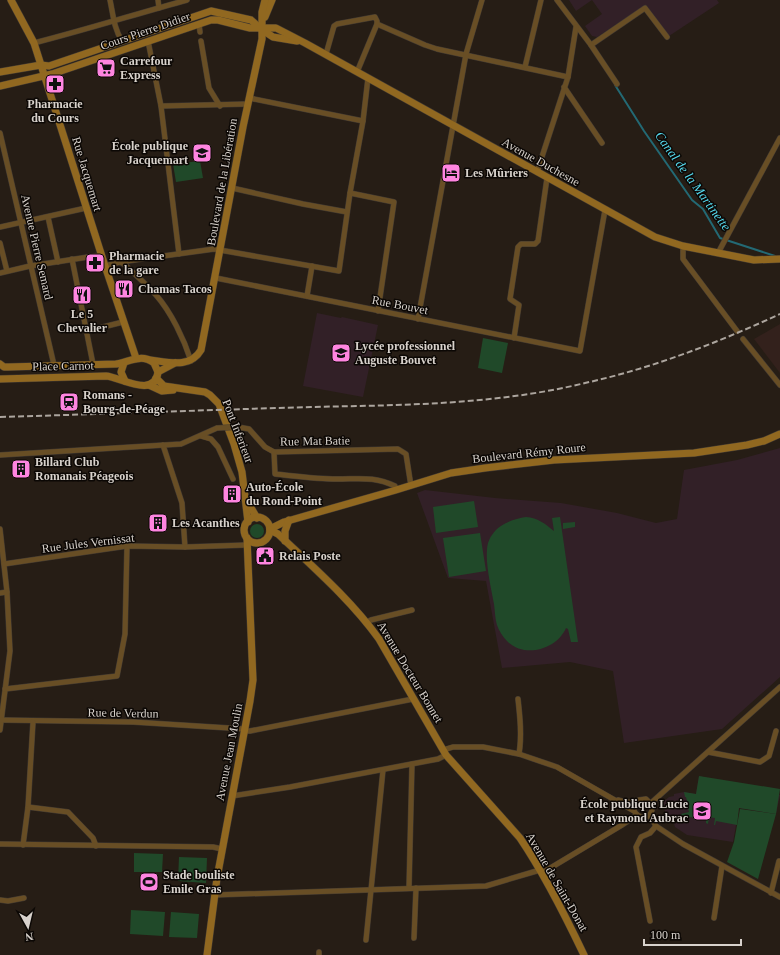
<svg xmlns="http://www.w3.org/2000/svg" width="780" height="955" viewBox="0 0 780 955" font-family="Georgia,serif">
  <rect width="100%" height="100%" fill="#261d15"/>
  <!-- industrial -->
  <path fill="#33211c" d="M780,324V373L754,339Z"/>
  <!-- education -->
  <g fill="#322027">
    <path d="M569,0H592L576,11Z"/>
    <path d="M592,0H717L719,3L669,36L646,5L597,37L592,36L585,26L602,14Z"/>
    <path d="M317,313L341,318L342,317L378,325L363,397L303,386Z"/>
    <path d="M780,448V677L722,729L624,743L613,671L570,662L502,668L486,581L448,578L417,493L425,490L495,498L561,503L617,513L656,523L677,519L684,470L737,460Z"/>
    <path d="M699,776L780,795L776,814L739,808L733,842L687,835L675,827L673,820L667,821L663,802L669,797L674,796V794L684,792L696,794Z"/>
  </g>
  <!-- green -->
  <g fill="#204929">
    <path d="M200,161L203,178L176,182L173,164Z"/>
    <path d="M483,338L508,343L502,373L478,368Z"/>
    <path d="M474,501L478,527L436,533L433,507Z"/>
    <path d="M526,517C538,518 544,523 554,531L552,518L560,517L578,642H571L568,629L566,628C557,649 525,659 507,641C503,637 499,631 497,625C495,619 495,611 494,604C491,587 484,560 488,543C489,541 490,537 492,535C499,524 513,519 526,517Z"/>
    <path d="M575,522V527L563,529V523Z"/>
    <circle cx="257" cy="531" r="7"/>
    <path d="M480,533L486,571L449,577L443,538Z"/>
    <path d="M699,776L780,789L776,814L739,808L737,825L716,821L715,825H714L715,818L709,817L708,824L706,823V820L698,819V818L682,816L681,814L689,812L686,801H687L686,797H685L684,792L696,794Z"/>
    <path d="M740,809L776,814L758,879L727,862L734,842Z"/>
    <path d="M134,853L163,854L162,872H134Z"/>
    <path d="M179,857L207,858L206,883L178,881Z"/>
    <path d="M131,910L165,912L163,936L130,934Z"/>
    <path d="M171,912L199,914L197,938L169,937Z"/>
  </g>
  <g fill="none" stroke-linecap="round" stroke-linejoin="round">
    <!-- stream -->
    <path stroke="#236974" stroke-width="2" d="M615,85L644,131L692,200L703,209L720,238L775,256"/>
    <!-- street casing -->
    <g stroke="#423a32" stroke-width="6">
      <g id="street">
        <path d="M110,0C113,14 114,29 122,41"/>
        <path d="M158,0L159,8"/>
        <path d="M557,0L591,45L645,8L667,37"/>
        <path d="M199,24L200,32"/>
        <path d="M377,24L425,45L437,49L568,77"/>
        <path d="M148,41L161,106L179,254"/>
        <path d="M201,41L209,88L220,106"/>
        <path d="M34,43C85,30 136,14 187,0"/>
        <path d="M591,45L617,84"/>
        <path d="M326,54L334,26L337,24L375,17L377,21V24L357,72"/>
        <path d="M525,67L541,0"/>
        <path d="M564,87L602,143"/>
        <path d="M249,98L363,121"/>
        <path d="M161,106L248,104"/>
        <path d="M0,133L54,365"/>
        <path d="M537,172L568,77L576,27"/>
        <path d="M232,188L303,204L347,212"/>
        <path d="M350,193L394,202L378,311"/>
        <path d="M48,217L58,262"/>
        <path d="M0,227L86,208"/>
        <path d="M0,243L7,271"/>
        <path d="M683,246V259L737,331"/>
        <path d="M718,253L780,138"/>
        <path d="M72,259L93,364"/>
        <path d="M120,262L214,249L339,271L350,193L363,121L368,78"/>
        <path d="M105,266L120,262L124,264C135,274 146,284 156,295C171,312 184,339 191,361"/>
        <path d="M0,273L30,266L101,255"/>
        <path d="M216,278L580,351L605,210"/>
        <path d="M307,296L312,266"/>
        <path d="M418,319L466,54L482,0"/>
        <path d="M87,331L123,322"/>
        <path d="M514,338L519,305L510,299L518,247L521,244H535L538,241L547,178"/>
        <path d="M743,339L780,385"/>
        <path d="M238,427L249,429L265,447L274,452L398,449L406,454L411,486"/>
        <path d="M201,436L211,439L218,447L233,479"/>
        <path d="M163,445L182,503L185,547"/>
        <path d="M274,452L275,474C295,476 317,479 337,479C360,479 374,476 395,486L396,490"/>
        <path d="M0,455L181,444L217,428"/>
        <path d="M0,529L7,592L10,651L0,730"/>
        <path d="M4,564L127,546L185,547L247,545"/>
        <path d="M0,593L7,592"/>
        <path d="M367,622L371,620L412,610"/>
        <path d="M5,689L117,676L125,634L127,546"/>
        <path d="M518,699C520,717 522,736 519,754"/>
        <path d="M0,720L133,722L245,729"/>
        <path d="M244,731H250L413,699"/>
        <path d="M443,750L453,747H483L519,754L557,767L634,811C641,822 654,817 652,805L646,799L639,800L635,804L634,811"/>
        <path d="M708,752L760,762L769,756L776,731"/>
        <path d="M232,796L290,787L438,759L446,755"/>
        <path d="M618,800L625,802H637"/>
        <path d="M651,803L780,687"/>
        <path d="M28,807L68,812L93,838L96,846"/>
        <path d="M649,815L656,826L683,844L780,897"/>
        <path d="M0,844L213,847L222,849"/>
        <path d="M23,845L28,807L33,722"/>
        <path d="M542,873L622,825L637,815"/>
        <path d="M409,888L412,764"/>
        <path d="M771,893L779,861"/>
        <path d="M214,895L486,886L540,870"/>
        <path d="M0,900L8,901L24,898"/>
        <path d="M714,918L722,866"/>
        <path d="M650,921L636,847L641,837L650,833L656,826"/>
        <path d="M414,938L416,888"/>
        <path d="M366,940L383,770"/>
        <path d="M319,955V952"/>
      </g>
    </g>
    <!-- secondary casing -->
    <g stroke="#423a32" stroke-width="8">
      <g id="secondary">
        <path d="M11,0L34,43L105,266L136,358"/>
        <path d="M265,17L272,0"/>
        <path d="M0,72L41,65L49,66L211,11L251,20L261,29L273,37L297,41"/>
        <path d="M0,86L52,74L211,20H218L250,28H276L305,43L655,237L683,246L754,260L780,259"/>
        <path d="M150,360C168,362 190,369 201,350L243,127L262,39V12L265,0"/>
        <path d="M124,363L121,372L125,381"/>
        <path d="M0,364L4,367H8L116,364C129,362 141,353 154,363L158,372C155,399 120,377 106,376L0,379"/>
        <path d="M158,372L175,363"/>
        <path d="M156,378L164,386L205,392L210,395L219,404L234,444L242,472L248,522"/>
        <path d="M149,385L162,391L173,390"/>
        <path d="M247,501L257,518"/>
        <circle cx="257" cy="530" r="13"/>
        <path d="M270,529L284,522L396,490L451,473L485,468L554,460L694,453L747,445L764,441L780,434"/>
        <path d="M270,530L278,534C313,567 351,600 379,639L446,755L520,838C545,875 565,915 584,955"/>
        <path d="M285,541V531L289,520"/>
        <path d="M207,955L217,878L250,701L253,680L247,538"/>
      </g>
    </g>
    <!-- street -->
    <use href="#street" stroke="#684e25" stroke-width="5"/>
    <!-- secondary -->
    <use href="#secondary" stroke="#916820" stroke-width="7"/>
    <!-- rail -->
    <path stroke="#aca59e" stroke-width="2" stroke-dasharray="6 3" stroke-linecap="butt" d="M0,417C104,414 207,410 311,407C402,405 495,405 585,383C653,368 717,343 780,314"/>
    <!-- street-bridge casing -->
    <g stroke="#423a32" stroke-width="6" stroke-linecap="butt">
      <path id="street-bridge" d="M217,428L238,427"/>
    </g>
    <!-- street-bridge -->
    <use href="#street-bridge" stroke="#684e25" stroke-width="5"/>
  </g>
  <!-- icons -->
  <defs>
    <g id="supermarket-square" transform="scale(1)"><rect x="-9" y="-9" width="18" height="18" rx="4" fill="#fe85e0" stroke="#0c0805"/><path d="M-6-5.5h2.5l.6 2H6L4.5 2H-2.5L-4.4-4H-6ZM-1.5 3.2a1.3 1.3 0 1 0 .1 0ZM3 3.2a1.3 1.3 0 1 0 .1 0Z" fill="#111"/></g>
    <g id="pharmacy-square" transform="scale(1)"><rect x="-9" y="-9" width="18" height="18" rx="4" fill="#fe85e0" stroke="#0c0805"/><path d="M-2-6h4v4h4v4h-4v4h-4v-4h-4v-4h4Z" fill="#111"/></g>
    <g id="school-square" transform="scale(1)"><rect x="-9" y="-9" width="18" height="18" rx="4" fill="#fe85e0" stroke="#0c0805"/><path d="M0-5L7-2L0 1L-7-2ZM-4 1L0 2.5L4 1V4Q0 6-4 4Z" fill="#111"/></g>
    <g id="hotel-square" transform="scale(1)"><rect x="-9" y="-9" width="18" height="18" rx="4" fill="#fe85e0" stroke="#0c0805"/><path d="M-6-4.5h1.5V1H6V5H4.5V3h-9V5H-6ZM-4 0a1.8 1.8 0 1 1 3.6 0ZM.5 0V-2.5h3Q6-2.5 6 0Z" fill="#111"/></g>
    <g id="restaurant-square" transform="scale(1)"><rect x="-9" y="-9" width="18" height="18" rx="4" fill="#fe85e0" stroke="#0c0805"/><path d="M-5-6h1v4h1v-4h1v4h1v-4h1v5L-1.5 .5V6h-2V.5L-5-1ZM5-6V6H3V1.5H1.5Q1.5-4 5-6Z" fill="#111"/></g>
    <g id="station-square" transform="scale(1)"><rect x="-9" y="-9" width="18" height="18" rx="4" fill="#fe85e0" stroke="#0c0805"/><path d="M-3-6H3Q5-6 5-4V2Q5 4 3 4L4.5 6H3L1.5 4h-3L-3 6H-4.5L-3 4Q-5 4-5 2V-4Q-5-6-3-6ZM-3.5-4v3h7v-3ZM-3.5 1v1.5H-2V1ZM2 1v1.5H3.5V1Z" fill="#111"/></g>
    <g id="building-square" transform="scale(1)"><rect x="-9" y="-9" width="18" height="18" rx="4" fill="#fe85e0" stroke="#0c0805"/><path d="M-4-6H4V6H1V3H-1V6H-4ZM-2.5-4.3h1.7v1.8h-1.7ZM.8-4.3h1.7v1.8H.8ZM-2.5-1h1.7V.8h-1.7ZM.8-1h1.7V.8H.8Z" fill="#111"/></g>
    <g id="civic-square" transform="scale(1)"><rect x="-9" y="-9" width="18" height="18" rx="4" fill="#fe85e0" stroke="#0c0805"/><path d="M-.6-6.5H3V-4.5H.6V-3L4-1V1h2V6H-6V1h2V-1L-.6-3ZM-1.2 2.5V6h2.4V2.5Z" fill="#111"/></g>
    <g id="stadium-square" transform="scale(1)"><rect x="-9" y="-9" width="18" height="18" rx="4" fill="#fe85e0" stroke="#0c0805"/><path d="M0-5a6.5 5 0 1 0 0 10a6.5 5 0 1 0 0-10ZM-3.5-1.8h7v3.6h-7Z" fill="#111"/></g>
  </defs>
  <g fill-rule="evenodd">
    <use href="#supermarket-square" x="106" y="68"/>
    <use href="#pharmacy-square" x="55" y="84"/>
    <use href="#school-square" x="202" y="153"/>
    <use href="#hotel-square" x="451" y="173"/>
    <use href="#pharmacy-square" x="95" y="263"/>
    <use href="#restaurant-square" x="124" y="289"/>
    <use href="#restaurant-square" x="82" y="295"/>
    <use href="#school-square" x="341" y="353"/>
    <use href="#station-square" x="69" y="402"/>
    <use href="#building-square" x="21" y="469"/>
    <use href="#building-square" x="232" y="494"/>
    <use href="#building-square" x="158" y="523"/>
    <use href="#civic-square" x="265" y="556"/>
    <use href="#school-square" x="702" y="811"/>
    <use href="#stadium-square" x="149" y="882"/>
  </g>
  <g text-anchor="middle" dominant-baseline="central" stroke-width="3" stroke-linejoin="round" paint-order="stroke">
    <!-- street labels -->
    <g font-size="12" fill="#d8d2cc" stroke="#0c0805">
      <text transform="translate(145 31) rotate(-19)">Cours Pierre Didier</text>
      <text transform="translate(541 162) rotate(29)">Avenue Duchesne</text>
      <text transform="translate(87 174) rotate(73)">Rue Jacquemart</text>
      <text transform="translate(222 182) rotate(-80)">Boulevard de la Libération</text>
      <text transform="translate(37 247) rotate(77)">Avenue Pierre Semard</text>
      <text transform="translate(400 305) rotate(11)">Rue Bouvet</text>
      <text transform="translate(63 366) rotate(-1)">Place Carnot</text>
      <text transform="translate(238 431) rotate(69)">Pont Inferieur</text>
      <text transform="translate(315 441) rotate(-1)">Rue Mat Batie</text>
      <text transform="translate(529 453) rotate(-6)">Boulevard Rémy Roure</text>
      <text transform="translate(88 543) rotate(-7)">Rue Jules Vernissat</text>
      <text transform="translate(410 672) rotate(59)">Avenue Docteur Bonnet</text>
      <text transform="translate(123 713) rotate(1)">Rue de Verdun</text>
      <text transform="translate(229 752) rotate(-79)">Avenue Jean Moulin</text>
      <text transform="translate(557 882) rotate(60)">Avenue de Saint-Donat</text>
    </g>
    <!-- poi labels -->
    <g font-size="12" font-weight="bold" fill="#d8d2cc" stroke="#0c0805" text-anchor="start">
      <text x="120" y="61">Carrefour<tspan x="120" dy="14">Express</tspan></text>
      <text x="55" y="104" text-anchor="middle">Pharmacie<tspan x="55" dy="14">du Cours</tspan></text>
      <text x="188" y="146" text-anchor="end">École publique<tspan x="188" dy="14">Jacquemart</tspan></text>
      <text x="465" y="173">Les Mûriers</text>
      <text x="109" y="256">Pharmacie<tspan x="109" dy="14">de la gare</tspan></text>
      <text x="138" y="289">Chamas Tacos</text>
      <text x="82" y="314" text-anchor="middle">Le 5<tspan x="82" dy="14">Chevalier</tspan></text>
      <text x="355" y="346">Lycée professionnel<tspan x="355" dy="14">Auguste Bouvet</tspan></text>
      <text x="83" y="395">Romans -<tspan x="83" dy="14">Bourg-de-Péage</tspan></text>
      <text x="35" y="462">Billard Club<tspan x="35" dy="14">Romanais Péageois</tspan></text>
      <text x="246" y="487">Auto-École<tspan x="246" dy="14">du Rond-Point</tspan></text>
      <text x="172" y="523">Les Acanthes</text>
      <text x="279" y="556">Relais Poste</text>
      <text x="688" y="804" text-anchor="end">École publique Lucie<tspan x="688" dy="14">et Raymond Aubrac</tspan></text>
      <text x="163" y="875">Stade bouliste<tspan x="163" dy="14">Emile Gras</tspan></text>
    </g>
    <!-- water labels -->
    <g font-size="13" font-style="italic" fill="#56dbf0" stroke="#0c0805">
      <text transform="translate(693 181) rotate(54)">Canal de la Martinette</text>
    </g>
  </g>
  <!-- north arrow -->
  <g transform="translate(28 927) rotate(172)" stroke="#0c0805" stroke-width="3" paint-order="stroke">
  <path d="M0-3L7 15L0 10L-7 15Z" fill="#d8d2cc"/>
  <text y="-6" font-size="11" font-weight="bold" text-anchor="middle" fill="#d8d2cc">N</text>
  </g>
  <!-- scale -->
  <path d="M644 939v6h97v-6" fill="none" stroke="#d8d2cc" stroke-width="2"/>
  <text x="650" y="939" font-size="12" fill="#d8d2cc" stroke="#0c0805" stroke-width="3" paint-order="stroke">100 m</text>
</svg>
